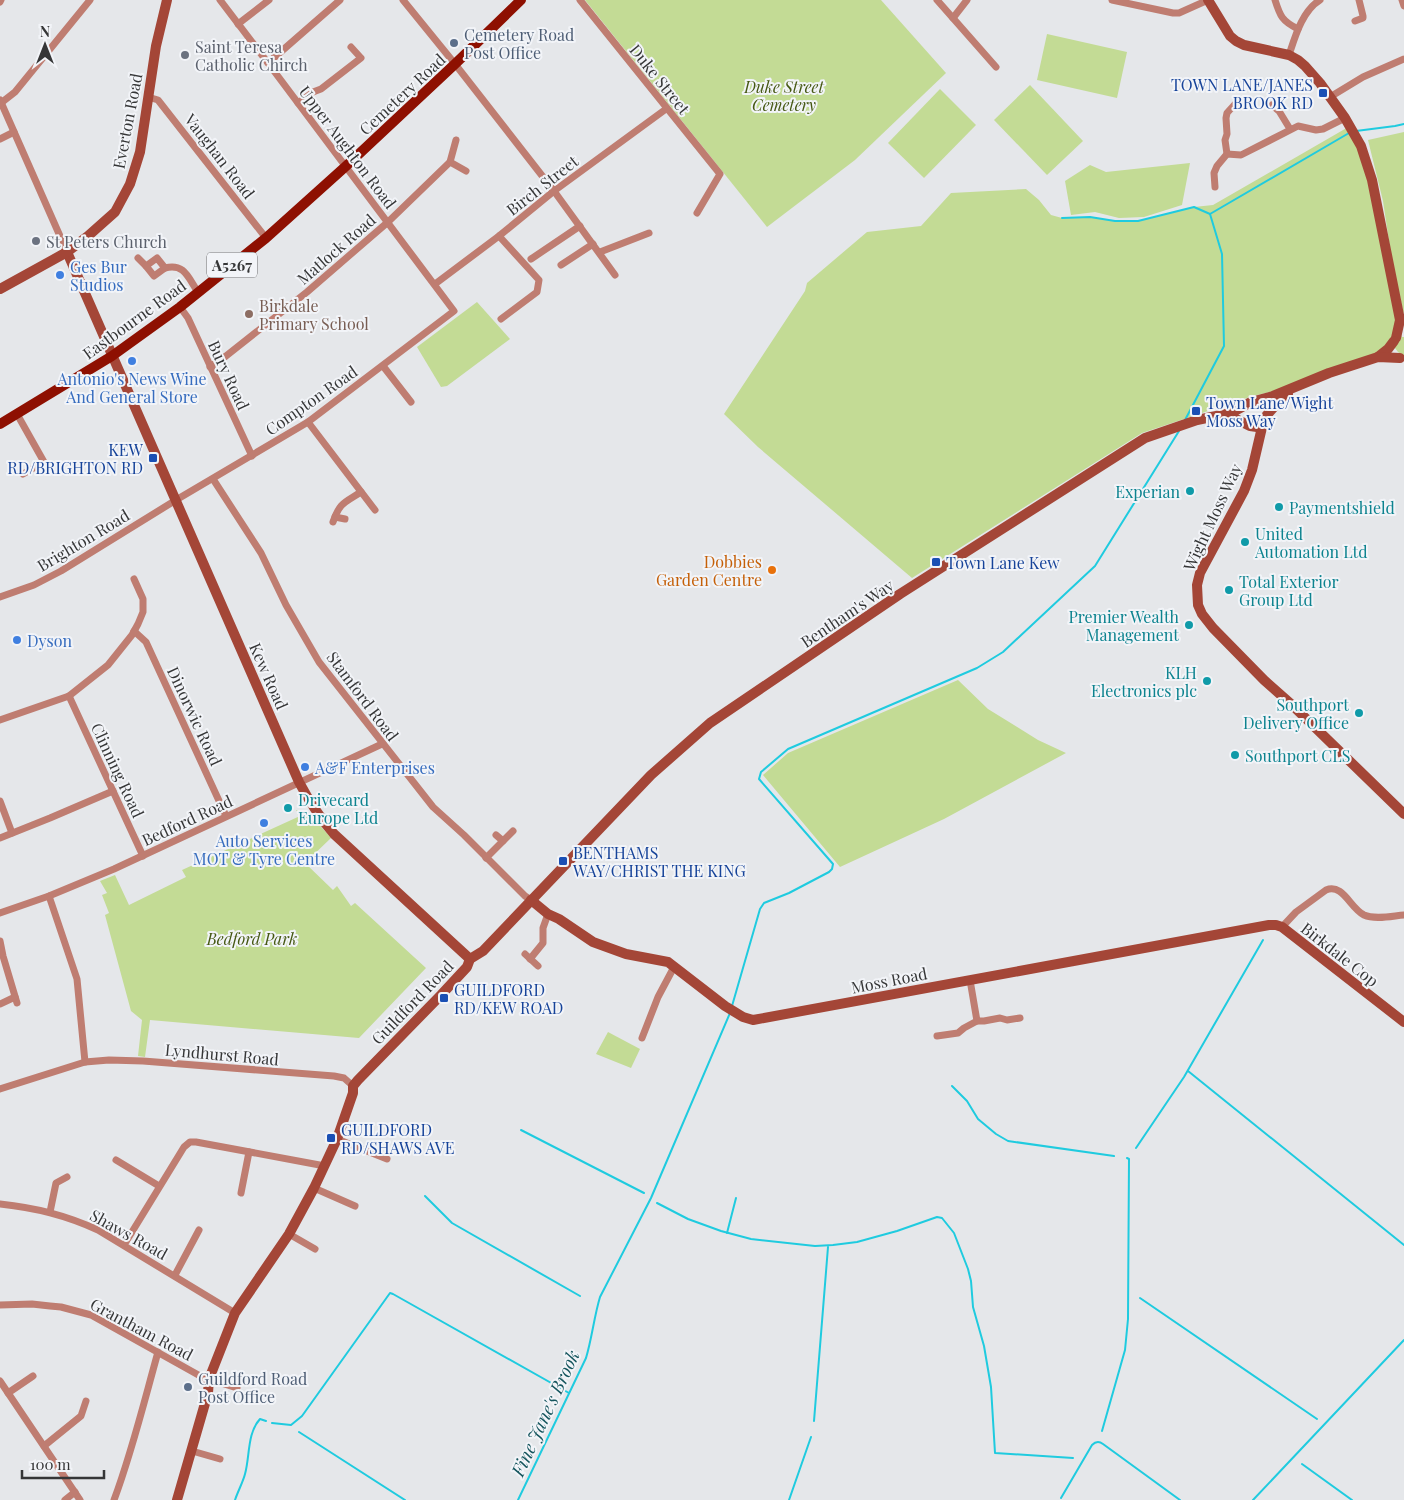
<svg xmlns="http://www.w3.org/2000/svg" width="1404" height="1500" viewBox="0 0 1404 1500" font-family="'Playfair Display',serif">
  <rect width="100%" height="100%" fill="#e5e7ea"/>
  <!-- green -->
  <g fill="#c3db95">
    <path d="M585,0H881L946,73L855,160L767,227Z"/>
    <path d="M1047,34L1127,52L1117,98L1037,80Z"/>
    <path d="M1030,85L1083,141L1047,175L994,120Z"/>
    <path d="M940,89L976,125L924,178L888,143Z"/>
    <path d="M1350,126L1361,146L1399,329L1402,337H1404V356L1398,352L1395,348L1279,390L1253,396L1142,433L912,578L758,447L724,414L805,291L807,283L867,232L921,226L951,193L1026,189L1039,200L1051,215L1062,218L1090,217L1115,221H1138L1194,207L1213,205Z"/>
    <path d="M1404,132V315L1392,261L1383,201L1368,140Z"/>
    <path d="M1190,163L1182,205L1144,217L1119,218L1095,212L1071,215L1065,181L1090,165L1106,172Z"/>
    <path d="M477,302L510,339L447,386L441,387L417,347Z"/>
    <path d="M958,680L988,709L1038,740L1066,753L944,819L840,867L763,775L788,753Z"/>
    <path d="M296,810L309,813L331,838L305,863L333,890L337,886L351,906L355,903L426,968L359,1038L150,1020L145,1057L138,1056L142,1020L131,1011L105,915L109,913L102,895L107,893L100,881L115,875L129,905L186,877L182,870L300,816Z"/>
    <path d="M608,1032L640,1049L631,1068L596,1054Z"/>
  </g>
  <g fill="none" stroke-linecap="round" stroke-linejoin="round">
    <!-- stream -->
    <g stroke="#1fcbdf" stroke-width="2">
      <path d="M1356,131L1395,126L1404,124"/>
      <path d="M1210,214L1349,133"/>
      <path d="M1062,218L1090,217L1115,221H1138L1194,207L1210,214"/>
      <path d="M1185,420L1224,346L1222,254L1210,214"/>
      <path d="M732,1006L760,909L764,903L789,893L829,872L832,869L833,864L759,779L761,772L788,749L977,668L1003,652L1095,566L1179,431"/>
      <path d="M1188,1071L1404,1245"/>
      <path d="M952,1086L967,1101L978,1119L996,1134L1008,1141L1114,1156"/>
      <path d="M521,1130L644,1193"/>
      <path d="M1136,1148L1184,1077L1263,940"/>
      <path d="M425,1196L452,1223L580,1296"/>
      <path d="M657,1203L688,1219L721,1231L751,1239L815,1246L833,1245L857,1242L897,1231L937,1217L942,1218L954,1233L968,1269L971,1281L973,1307L984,1346L991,1387L995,1453L1073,1458"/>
      <path d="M727,1233L736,1198"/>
      <path d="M1140,1298L1317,1419"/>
      <path d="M814,1421L828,1247"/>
      <path d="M272,1423L291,1425L302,1416L390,1293L393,1294L569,1393"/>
      <path d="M1102,1431L1125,1350L1128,1319L1129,1159L1127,1158"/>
      <path d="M299,1432L405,1500"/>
      <path d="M1302,1464L1352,1500"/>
      <path d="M1061,1498L1092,1445C1095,1442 1099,1441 1103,1444L1180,1500"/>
      <path d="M235,1500C238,1491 243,1482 245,1474C250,1456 247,1433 260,1419L266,1421"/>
      <path d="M518,1500L586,1358C592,1338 594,1317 600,1297L651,1198L730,1013"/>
      <path d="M789,1500L811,1437"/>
      <path d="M1253,1500L1404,1340"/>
    </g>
    <!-- street -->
    <g stroke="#bf7d71" stroke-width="7">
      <path d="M403,0L455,64L554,191L615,275"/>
      <path d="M580,0L720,174L697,213"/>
      <path d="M937,0L996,67"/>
      <path d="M1112,0L1173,13H1179L1208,0"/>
      <path d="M1275,0C1280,16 1282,21 1298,29"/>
      <path d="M1402,0L1404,6"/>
      <path d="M0,2L1,0"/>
      <path d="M953,18L967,0"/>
      <path d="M1355,21L1363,18V16L1359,0"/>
      <path d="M238,24L269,0"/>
      <path d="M1289,55C1295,37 1302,11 1320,0"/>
      <path d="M268,63L340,0"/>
      <path d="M148,97L158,100L266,238"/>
      <path d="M1330,97L1363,77L1404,59"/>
      <path d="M0,100L67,252"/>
      <path d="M1,103L15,92L90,0"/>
      <path d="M298,103L313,92L321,89L361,58L351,47"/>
      <path d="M1272,105L1279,111L1290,129"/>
      <path d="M0,139L14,132"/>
      <path d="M1227,154L1225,140L1227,134L1226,118L1227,113L1236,103"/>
      <path d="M450,162L466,171"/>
      <path d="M1215,187L1214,173L1217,166L1227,154L1241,155L1298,126L1316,130L1323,129L1345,118"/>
      <path d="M499,236L539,280L537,292L501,319"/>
      <path d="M600,252L649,233"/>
      <path d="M138,258L146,266L157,258L165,268C185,263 188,278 198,292"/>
      <path d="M531,259L580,226"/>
      <path d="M561,265L593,244"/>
      <path d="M146,266L154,276L165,268"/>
      <path d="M435,284L499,236L554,191L666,109"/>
      <path d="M180,307L188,318L252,456"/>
      <path d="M383,366L411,402"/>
      <path d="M210,367L226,356L307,292L388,222L450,162L456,140"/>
      <path d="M17,414L44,462L23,474"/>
      <path d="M308,422L375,510"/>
      <path d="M213,479L261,553L286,605L319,662L433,807L464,835L525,896L531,900"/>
      <path d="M335,517L345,519"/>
      <path d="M333,522C340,502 344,503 361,492"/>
      <path d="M0,597L34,585L61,571L176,500L308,422L454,311L268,63L220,0"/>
      <path d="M134,631L146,642L226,816"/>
      <path d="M69,696L143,856"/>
      <path d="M0,720L69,696L108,665L132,635L138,624L143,612V599L134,579"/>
      <path d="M0,801L12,833"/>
      <path d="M496,835L503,841"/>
      <path d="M0,838L50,818L113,791"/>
      <path d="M486,858L513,831"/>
      <path d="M49,896L77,979L85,1062"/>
      <path d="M0,913L49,896L114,869L382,744"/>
      <path d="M1282,927L1296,912L1326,890C1343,883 1350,908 1364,915C1375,920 1392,916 1404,915"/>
      <path d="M0,941L3,956L17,1003"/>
      <path d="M525,954L538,966"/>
      <path d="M530,959L543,943V928L548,914"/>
      <path d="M0,1004L15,997"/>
      <path d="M977,1021H984L1000,1018L1007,1020L1020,1018"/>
      <path d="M937,1036L958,1033L964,1028L977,1021L970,980"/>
      <path d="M642,1038L658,997L674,967"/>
      <path d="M0,1089L85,1062L109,1060L143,1061L334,1076L344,1078L353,1086"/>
      <path d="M337,1139L387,1159"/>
      <path d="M116,1160L159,1186"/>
      <path d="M314,1188L355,1206"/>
      <path d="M241,1193L249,1152"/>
      <path d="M0,1204C36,1208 65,1215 98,1230L235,1313"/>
      <path d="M50,1212L56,1183L67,1177"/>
      <path d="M289,1234L315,1249"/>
      <path d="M124,1245L184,1147L190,1142H196L325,1166"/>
      <path d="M175,1275L199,1230"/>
      <path d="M0,1305L32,1304L50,1306L61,1307L91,1315L202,1377L237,1388"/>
      <path d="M0,1381L80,1500"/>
      <path d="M8,1393L33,1376"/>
      <path d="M44,1446L81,1416L86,1401"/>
      <path d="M192,1451L220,1459"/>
      <path d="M65,1500L75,1492"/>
      <path d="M114,1500C132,1452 144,1402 158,1352"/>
    </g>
    <!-- secondary -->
    <g stroke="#a44637" stroke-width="10">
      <path d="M1208,0L1230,36L1236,41L1244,45L1289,55L1298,60L1305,66L1320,83L1345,118L1361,146L1372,180L1400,320L1396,338"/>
      <path d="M67,252L299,782C309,801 320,818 334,834L470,959"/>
      <path d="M0,289L67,252L88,236L115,212L130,184L140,152L156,46L167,0"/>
      <path d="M1378,357L1388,349L1394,341"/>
      <path d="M1223,415L1234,418L1250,426L1257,427L1263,423L1266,416L1282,398L1288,394"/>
      <path d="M1263,423L1252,470L1244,491L1200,573L1197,585L1198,605L1202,614L1213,628L1264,680L1291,704L1404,814"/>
      <path d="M531,900L548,914L559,919L593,942L626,954L668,962L725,1006L743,1017L753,1020L1269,925H1276L1282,927L1404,1022"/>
      <path d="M177,1500L208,1393L209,1379L235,1313L289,1234L314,1188L337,1139L353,1093V1086L358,1080L441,995L467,967L470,959L483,951L651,775L710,723L900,594L1145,438L1197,420L1231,413L1251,402L1273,396L1329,373L1378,357L1400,358"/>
    </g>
    <!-- primary -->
    <path stroke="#8e1001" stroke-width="10" d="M0,424L112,356L180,307L266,238L345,167L455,64L521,0"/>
  </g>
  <!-- markers -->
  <g fill="#5c6f8a" stroke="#f2f4f8" stroke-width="2">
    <circle cx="454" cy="43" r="5"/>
    <circle cx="188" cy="1387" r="5"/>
  </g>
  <g fill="#6b7280" stroke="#f2f4f8" stroke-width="2">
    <circle cx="185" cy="55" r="5"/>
    <circle cx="36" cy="241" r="5"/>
  </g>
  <g fill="#1a4fb4" stroke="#f2f4f8" stroke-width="2">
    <rect x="1318" y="88" width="10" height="10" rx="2.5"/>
    <rect x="1191" y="406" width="10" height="10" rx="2.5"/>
    <rect x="148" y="453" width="10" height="10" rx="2.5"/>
    <rect x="931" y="557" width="10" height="10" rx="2.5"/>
    <rect x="558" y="856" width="10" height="10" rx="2.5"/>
    <rect x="439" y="993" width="10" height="10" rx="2.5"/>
    <rect x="326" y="1133" width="10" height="10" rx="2.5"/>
  </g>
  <g fill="#3f7fe0" stroke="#f2f4f8" stroke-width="2">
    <circle cx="60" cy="275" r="5"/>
    <circle cx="132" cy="361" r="5"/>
    <circle cx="17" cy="640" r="5"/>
    <circle cx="305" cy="767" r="5"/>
    <circle cx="264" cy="823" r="5"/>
  </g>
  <circle fill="#8d6e63" stroke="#f2f4f8" stroke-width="2" cx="249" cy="314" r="5"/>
  <g fill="#0f9aa8" stroke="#f2f4f8" stroke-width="2">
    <circle cx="1190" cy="491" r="5"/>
    <circle cx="1279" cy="507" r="5"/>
    <circle cx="1245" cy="542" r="5"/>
    <circle cx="1229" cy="590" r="5"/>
    <circle cx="1189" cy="625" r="5"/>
    <circle cx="1207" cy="681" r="5"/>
    <circle cx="1359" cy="713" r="5"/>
    <circle cx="1235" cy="755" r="5"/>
    <circle cx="288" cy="808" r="5"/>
  </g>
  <circle fill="#e8710a" stroke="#f2f4f8" stroke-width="2" cx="772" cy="570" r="5"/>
  <g text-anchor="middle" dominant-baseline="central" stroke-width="4" stroke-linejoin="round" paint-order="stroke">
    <!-- shield labels -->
    <rect fill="#f2f4f8" stroke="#6e6f71" stroke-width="1" x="207" y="252.5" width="50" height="25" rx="4"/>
    <g font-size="15" font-weight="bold" fill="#353637">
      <text x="232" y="265">A5267</text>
    </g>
    <!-- service labels -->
    <g font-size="16" fill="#4e5e75" stroke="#f2f4f8" text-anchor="start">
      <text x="464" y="34">Cemetery Road<tspan x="464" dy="18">Post Office</tspan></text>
      <text x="198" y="1378">Guildford Road<tspan x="198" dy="18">Post Office</tspan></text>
    </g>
    <!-- worship labels -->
    <g font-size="16" fill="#5b616d" stroke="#f2f4f8" text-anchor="start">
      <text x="195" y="46">Saint Teresa<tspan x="195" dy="18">Catholic Chirch</tspan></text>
      <text x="46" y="241">St Peters Church</text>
    </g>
    <!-- street labels -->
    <g font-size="16" fill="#353637" stroke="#f2f4f8">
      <text transform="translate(660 79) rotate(51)">Duke Street</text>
      <text transform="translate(402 94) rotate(-43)">Cemetery Road</text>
      <text transform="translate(127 121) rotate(-79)">Everton Road</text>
      <text transform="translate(348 147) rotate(53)">Upper Aughton Road</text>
      <text transform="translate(220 156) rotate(52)">Vaughan Road</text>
      <text transform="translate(542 185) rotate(-38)">Birch Street</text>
      <text transform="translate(336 249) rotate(-41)">Matlock Road</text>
      <text transform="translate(134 319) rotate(-36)">Eastbourne Road</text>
      <text transform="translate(229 375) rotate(65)">Bury Road</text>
      <text transform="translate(311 400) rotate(-35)">Compton Road</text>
      <text transform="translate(1212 517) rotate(-65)">Wight Moss Way</text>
      <text transform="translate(83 540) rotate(-31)">Brighton Road</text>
      <text transform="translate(847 613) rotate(-34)">Bentham's Way</text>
      <text transform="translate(269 676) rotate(66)">Kew Road</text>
      <text transform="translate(363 696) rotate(53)">Stamford Road</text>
      <text transform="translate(195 716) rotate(65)">Dinorwic Road</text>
      <text transform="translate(118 770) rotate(65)">Clinning Road</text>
      <text transform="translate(187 820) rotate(-25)">Bedford Road</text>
      <text transform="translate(1340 954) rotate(38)">Birkdale Cop</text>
      <text transform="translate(889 980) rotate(-11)">Moss Road</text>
      <text transform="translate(412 1002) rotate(-46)">Guildford Road</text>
      <text transform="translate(222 1054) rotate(5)">Lyndhurst Road</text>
      <text transform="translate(129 1234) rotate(29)">Shaws Road</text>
      <text transform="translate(142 1329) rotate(28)">Grantham Road</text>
    </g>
    <!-- transit labels -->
    <g font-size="16" fill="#164399" stroke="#f2f4f8" text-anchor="start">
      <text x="1313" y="84" text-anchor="end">TOWN LANE/JANES<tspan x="1313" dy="18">BROOK RD</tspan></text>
      <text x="1206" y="402">Town Lane/Wight<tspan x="1206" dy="18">Moss Way</tspan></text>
      <text x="143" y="449" text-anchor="end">KEW<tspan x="143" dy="18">RD/BRIGHTON RD</tspan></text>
      <text x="946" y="562">Town Lane Kew</text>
      <text x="573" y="852">BENTHAMS<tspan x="573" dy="18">WAY/CHRIST THE KING</tspan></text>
      <text x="454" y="989">GUILDFORD<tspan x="454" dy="18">RD/KEW ROAD</tspan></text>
      <text x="341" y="1129">GUILDFORD<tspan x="341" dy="18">RD/SHAWS AVE</tspan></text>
    </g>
    <!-- park labels -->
    <g font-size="16" font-style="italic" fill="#455812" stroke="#f2f4f8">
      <text x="784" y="86">Duke Street<tspan x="784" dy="18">Cemetery</tspan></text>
      <text x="252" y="938">Bedford Park</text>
    </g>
    <!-- shop labels -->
    <g font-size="16" fill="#366cbe" stroke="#f2f4f8" text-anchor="start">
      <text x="70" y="266">Ges Bur<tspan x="70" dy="18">Studios</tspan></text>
      <text x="132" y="378" text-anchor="middle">Antonio's News Wine<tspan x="132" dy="18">And General Store</tspan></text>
      <text x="27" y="640">Dyson</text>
      <text x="315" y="767">A&amp;F Enterprises</text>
      <text x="264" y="840" text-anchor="middle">Auto Services<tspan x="264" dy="18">MOT &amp; Tyre Centre</tspan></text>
    </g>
    <!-- education labels -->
    <g font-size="16" fill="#785e54" stroke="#f2f4f8" text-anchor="start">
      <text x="259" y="305">Birkdale<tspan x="259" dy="18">Primary School</tspan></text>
    </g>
    <!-- culture labels -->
    <g font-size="16" fill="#0d838f" stroke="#f2f4f8" text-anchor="start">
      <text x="1180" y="491" text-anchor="end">Experian</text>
      <text x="1289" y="507">Paymentshield</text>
      <text x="1255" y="533">United<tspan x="1255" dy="18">Automation Ltd</tspan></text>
      <text x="1239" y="581">Total Exterior<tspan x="1239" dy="18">Group Ltd</tspan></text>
      <text x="1179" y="616" text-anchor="end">Premier Wealth<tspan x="1179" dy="18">Management</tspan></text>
      <text x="1197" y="672" text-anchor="end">KLH<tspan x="1197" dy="18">Electronics plc</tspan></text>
      <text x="1349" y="704" text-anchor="end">Southport<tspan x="1349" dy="18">Delivery Office</tspan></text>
      <text x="1245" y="755">Southport CLS</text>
      <text x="298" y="799">Drivecard<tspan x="298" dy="18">Europe Ltd</tspan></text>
    </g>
    <!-- food labels -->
    <g font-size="16" fill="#c56008" stroke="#f2f4f8" text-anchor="end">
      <text x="762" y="561">Dobbies<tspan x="762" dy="18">Garden Centre</tspan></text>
    </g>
    <!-- water labels -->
    <g font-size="18" font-style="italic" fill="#15555d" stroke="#f2f4f8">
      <text transform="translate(545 1413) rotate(-65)">Fine Jane's Brook</text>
    </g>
  </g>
  <!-- north arrow -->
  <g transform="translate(45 45)" stroke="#f2f4f8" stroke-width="4" paint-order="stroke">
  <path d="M0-4L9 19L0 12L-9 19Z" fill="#353637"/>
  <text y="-8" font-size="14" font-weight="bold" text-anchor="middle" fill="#353637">N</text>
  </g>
  <!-- scale -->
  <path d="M22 1470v8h82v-8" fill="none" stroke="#353637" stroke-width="2.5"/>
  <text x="30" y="1470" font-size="15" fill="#353637" stroke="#f2f4f8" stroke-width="4" paint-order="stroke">100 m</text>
</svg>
